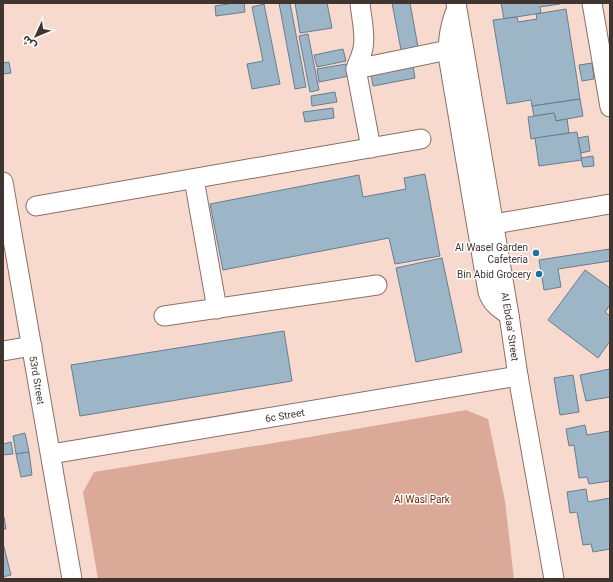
<svg xmlns="http://www.w3.org/2000/svg" width="613" height="582" viewBox="0 0 613 582" font-family="Roboto,'Noto Sans Arabic',sans-serif">
  <rect width="100%" height="100%" fill="#f8d9cd"/>
  <!-- green -->
  <path fill="#dba997" d="M466,410L488,419L505,501L514,579H98L83,492L94,472L292,440Z"/>
  <!-- building -->
  <g fill="#9cb6c8" stroke="#667e90">
    <path d="M234,3H244L245,12L216,16L215,6Z"/>
    <path d="M279,3H290L306,87L295,89Z"/>
    <path d="M295,3H327L332,28L300,33Z"/>
    <path d="M392,3H410L418,47L401,50Z"/>
    <path d="M501,3H560V4L540,7L541,13L504,19Z"/>
    <path d="M264,4L280,84L252,89L247,64L263,61L252,7Z"/>
    <path d="M566,9L580,99L532,106L531,100L507,104L493,20L517,17L518,22L537,19L536,14Z"/>
    <path d="M308,34L319,90L310,92L299,36Z"/>
    <path d="M343,49L346,61L317,67L314,55Z"/>
    <path d="M9,62L11,73L3,74V63Z"/>
    <path d="M592,63L594,79L582,81L579,65Z"/>
    <path d="M346,64L349,76L319,82L317,69Z"/>
    <path d="M413,66L415,78L373,86L371,74Z"/>
    <path d="M335,92L337,102L312,106L311,96Z"/>
    <path d="M580,99L583,116L556,121L554,113L534,116L532,106Z"/>
    <path d="M333,108L334,118L305,122L303,112Z"/>
    <path d="M554,113L556,121L567,119L569,133L531,139L528,117Z"/>
    <path d="M577,132L582,160L539,166L535,138Z"/>
    <path d="M588,136L590,151L581,153L578,138Z"/>
    <path d="M593,156L594,166L583,167L581,158Z"/>
    <path d="M425,174L440,256L395,264L389,238L223,270L210,204L359,175L363,197L406,189L404,178Z"/>
    <path d="M610,249V261L558,269L561,287L544,290L539,260Z"/>
    <path d="M442,258L462,352L416,362L396,268Z"/>
    <path d="M585,270L610,288V305L605,312L610,316V341L598,358L548,320Z"/>
    <path d="M284,331L292,381L80,416L71,365Z"/>
    <path d="M610,369V397L586,401L580,375Z"/>
    <path d="M573,375L579,412L560,415L554,378Z"/>
    <path d="M585,425L587,435L610,431V481L589,484L587,477L579,478L574,445L569,446L566,429Z"/>
    <path d="M25,433L29,452L16,454L13,436Z"/>
    <path d="M11,442L13,454L3,455V444Z"/>
    <path d="M29,452L32,475L21,477L16,454Z"/>
    <path d="M586,489L588,502L610,498V549L593,552L591,544L583,545L577,512L570,513L567,492Z"/>
    <path d="M3,517H4L6,529H3Z"/>
    <path d="M3,543L11,575L3,577Z"/>
  </g>
  <g fill="none" stroke-linecap="round" stroke-linejoin="round">
    <!-- minor casing -->
    <g stroke="#8c7066" stroke-width="21">
      <g id="minor">
        <path d="M360,3C361,16 366,35 363,48C362,55 358,62 356,69L371,148"/>
        <path id="s1" d="M456,3L509,315L518,376L554,579"/>
        <path d="M592,3L610,107"/>
        <path d="M455,13C449,29 447,44 449,61L488,292C492,304 499,308 509,315"/>
        <path d="M356,69L448,50"/>
        <path d="M194,179L217,309"/>
        <path id="s2" d="M3,182L72,579"/>
        <path d="M36,206L421,139"/>
        <path d="M494,224L610,204"/>
        <path d="M164,316L377,285"/>
        <path d="M3,351L32,346"/>
        <path id="s3" d="M51,454L518,376"/>
      </g>
    </g>
    <!-- minor -->
    <use href="#minor" stroke="#fff" stroke-width="19"/>
  </g>
  <!-- markers -->
  <g fill="#1b71a1" stroke="#fff" stroke-width="1.5">
    <circle cx="536" cy="253" r="4"/>
    <circle cx="539" cy="274" r="4"/>
  </g>
  <g text-anchor="middle" dominant-baseline="central" stroke-width="3" stroke-linejoin="round" paint-order="stroke">
    <!-- poi labels -->
    <g font-size="10" fill="#403430" stroke="#fff" text-anchor="end">
      <text x="528" y="247">Al Wasel Garden<tspan x="528" dy="12">Cafeteria</tspan></text>
      <text x="531" y="274">Bin Abid Grocery</text>
    </g>
    <!-- street labels -->
    <g font-size="10" fill="#403430" stroke="#fff">
      <text stroke="none"><textPath href="#s1" startOffset="328">Al Ebdaa' Street</textPath></text>
      <text stroke="none"><textPath href="#s2" startOffset="201">53rd Street</textPath></text>
      <text stroke="none"><textPath href="#s3" startOffset="237">6c Street</textPath></text>
    </g>
    <!-- park labels -->
    <g font-size="10" fill="#762802" stroke="#fff">
      <text x="422" y="499">Al Wasl Park</text>
    </g>
  </g>
  <!-- border -->
  <rect width="613" height="582" fill="none" stroke="#403430" stroke-width="8"/>
  <!-- north arrow -->
  <g transform="translate(36 36) rotate(226)" stroke="#ffffff" stroke-width="3" paint-order="stroke">
  <path d="M0-3L7 15L0 10L-7 15Z" fill="#403430"/>
  <text y="-6" font-size="11" font-weight="bold" text-anchor="middle" fill="#403430">ش</text>
  </g>
</svg>
